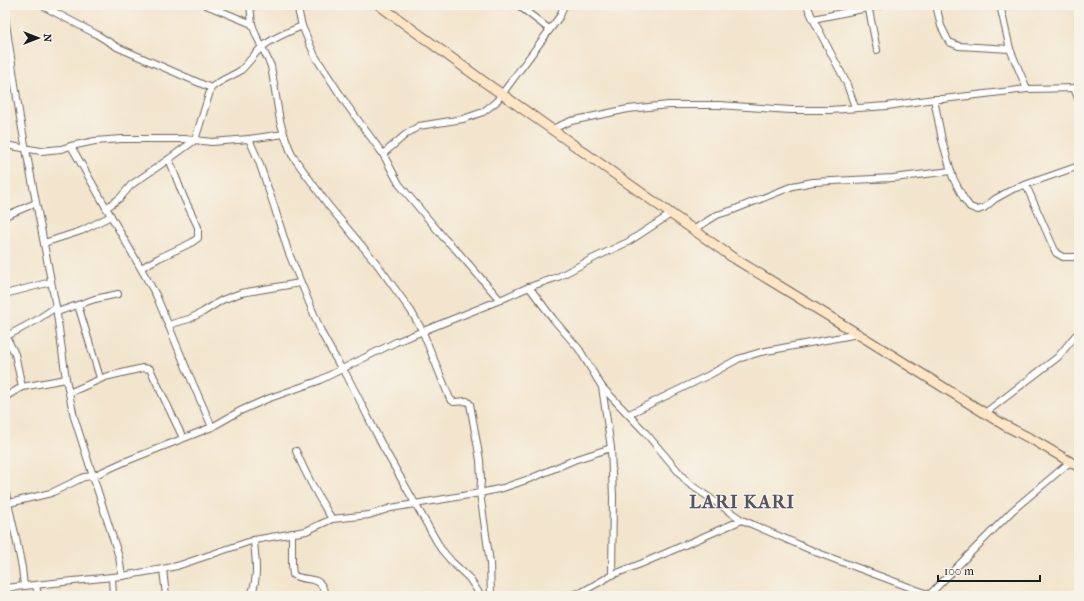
<svg xmlns="http://www.w3.org/2000/svg" width="1084" height="601" viewBox="0 0 1084 601" font-family="'IM FELL French Canon',serif">
  <rect width="100%" height="100%" fill="#f7f3e8"/>
  <filter id="ink" filterUnits="userSpaceOnUse"><feTurbulence type="fractalNoise" baseFrequency=".025" numOctaves="2"/><feDisplacementMap in="SourceGraphic" scale="8" xChannelSelector="R" yChannelSelector="G"/><feConvolveMatrix kernelMatrix="1 2 1 2 8 2 1 2 1" color-interpolation-filters="sRGB"/></filter>
  <filter id="wash" filterUnits="userSpaceOnUse"><feTurbulence type="fractalNoise" baseFrequency=".012" numOctaves="4" result="noise"/><feDisplacementMap in="SourceGraphic" scale="16" xChannelSelector="R" yChannelSelector="G"/><feGaussianBlur stdDeviation="0.9" result="paint"/><feColorMatrix in="noise" values="0 0 0 0 0 0 0 0 0 0 0 0 0 0 0 0 0 1.4 0 .05"/><feComposite in="paint" operator="in"/></filter>
  <g filter="url(#wash)">
    <rect width="100%" height="100%" fill="#f3e5cd"/>
  </g>
  <g filter="url(#ink)">
    <g fill="none" stroke-linecap="round" stroke-linejoin="round">
      <!-- street casing -->
      <g stroke="#67625a" stroke-width="8">
        <g id="street">
          <path d="M41,5L96,34L117,47L211,88"/>
          <path d="M206,5L252,24"/>
          <path d="M250,5L252,24L256,35L271,66L280,121L284,134L292,155L328,205L377,264L411,311L422,330L450,399L454,402L467,401L470,404L480,460L481,480L480,493L490,563L491,596"/>
          <path d="M297,5L302,26L315,56L347,105L383,154L399,184L444,238L458,252L500,300"/>
          <path d="M518,5L549,29"/>
          <path d="M807,5L813,19L846,82L855,107"/>
          <path d="M868,5L877,50"/>
          <path d="M936,5L941,26L949,42L959,46L1010,49"/>
          <path d="M1000,5L1010,49L1027,89"/>
          <path d="M5,17L20,118L56,307L66,379L74,417L119,557L122,576"/>
          <path d="M813,19L882,5"/>
          <path d="M1074,88L1079,101"/>
          <path d="M934,99L942,140L953,178L964,199L970,207L978,210L984,208L995,199L1013,189L1079,166"/>
          <path d="M552,129L571,121L628,109L669,105H719L791,110H830L887,106L934,99H943L1027,89L1079,88"/>
          <path d="M249,139L259,162L274,206L288,251L322,334L341,368L346,374L358,397L382,445L441,549L452,562L469,578L481,596"/>
          <path d="M5,145L41,151L61,149L71,146L95,141L122,139H185L212,142L249,139L284,134"/>
          <path d="M71,146L156,295L187,370L212,427"/>
          <path d="M383,154L405,135L419,126L463,119L483,112L496,102L560,16L564,5"/>
          <path d="M1026,185L1056,253L1063,257H1079"/>
          <path d="M106,208L120,198L131,185L169,159L195,140L211,88C220,80 230,77 240,71C248,64 253,55 261,48C272,38 288,32 302,26"/>
          <path d="M5,216L36,203"/>
          <path d="M693,230L717,215L733,210L793,186L813,182L893,178L951,171"/>
          <path d="M44,243L81,231L111,216"/>
          <path d="M141,268L159,258L191,243L198,238V227L184,198L169,159"/>
          <path d="M529,287L554,320L579,349L602,387L644,431L688,483L742,520L818,553L933,596"/>
          <path d="M5,294L51,282"/>
          <path d="M78,305L100,378"/>
          <path d="M57,312L95,299L118,294"/>
          <path d="M168,325L189,319L203,312L222,300L241,293L300,283"/>
          <path d="M6,336L15,354L22,387"/>
          <path d="M5,337L35,321L56,307"/>
          <path d="M602,387L611,448L613,497L612,575"/>
          <path d="M69,393L105,377L143,368L150,369L183,438"/>
          <path d="M5,397L22,387L66,379"/>
          <path d="M985,413L1058,357L1075,336L1079,333"/>
          <path d="M629,414L709,375L738,359L761,352L858,334"/>
          <path d="M296,451C306,475 318,497 332,519"/>
          <path d="M5,490L16,538L22,568L24,586"/>
          <path d="M5,504L51,493L84,477L93,476L124,462L212,427L240,411L267,399L318,381L396,342L500,300L529,287L558,277L594,258L628,242L671,214"/>
          <path d="M292,533V564L293,575C307,583 322,573 325,596"/>
          <path d="M163,569L166,596"/>
          <path d="M112,577L113,596"/>
          <path d="M36,585L38,596"/>
          <path d="M5,588L122,576L163,569L177,566L254,540L306,531L332,519L369,515L391,508L480,493L503,488L532,478L574,460L611,448"/>
          <path d="M252,593C259,574 255,559 254,540"/>
          <path d="M567,596L582,592L612,575L643,563L742,520"/>
          <path d="M928,596L1013,510L1070,462"/>
        </g>
      </g>
      <!-- secondary casing -->
      <g stroke="#67625a" stroke-width="11">
        <path id="secondary" d="M379,5L483,81L506,97L732,257L858,334L1004,425L1035,441L1079,467"/>
      </g>
      <!-- street -->
      <use href="#street" stroke="#fff" stroke-width="6"/>
      <!-- secondary -->
      <use href="#secondary" stroke="#fee5c5" stroke-width="9"/>
    </g>
  </g>
  <g text-anchor="middle" dominant-baseline="central" stroke-width="3" stroke-linejoin="round" paint-order="stroke">
    <!-- district labels -->
    <g font-size="19" font-weight="bold" letter-spacing="1" fill="#565463" stroke="#f7f3e8">
      <text x="742" y="502">LARI KARI</text>
    </g>
  </g>
  <!-- margin -->
  <rect width="1084" height="601" fill="none" stroke="#f7f3e8" stroke-width="20"/>
  <!-- north arrow -->
  <g transform="translate(38 38) rotate(90)" stroke="#f7f3e8" stroke-width="3" paint-order="stroke">
  <path d="M0-3L7 15L0 10L-7 15Z" fill="#1c1c1c"/>
  <text y="-6" font-size="11" font-weight="bold" text-anchor="middle" fill="#1c1c1c">N</text>
  </g>
  <!-- scale -->
  <path d="M938 575v6h102v-6" fill="none" stroke="#1c1c1c" stroke-width="2"/>
  <text x="944" y="575" font-size="12" fill="#1c1c1c" stroke="#f7f3e8" stroke-width="3" paint-order="stroke">100 m</text>
</svg>
